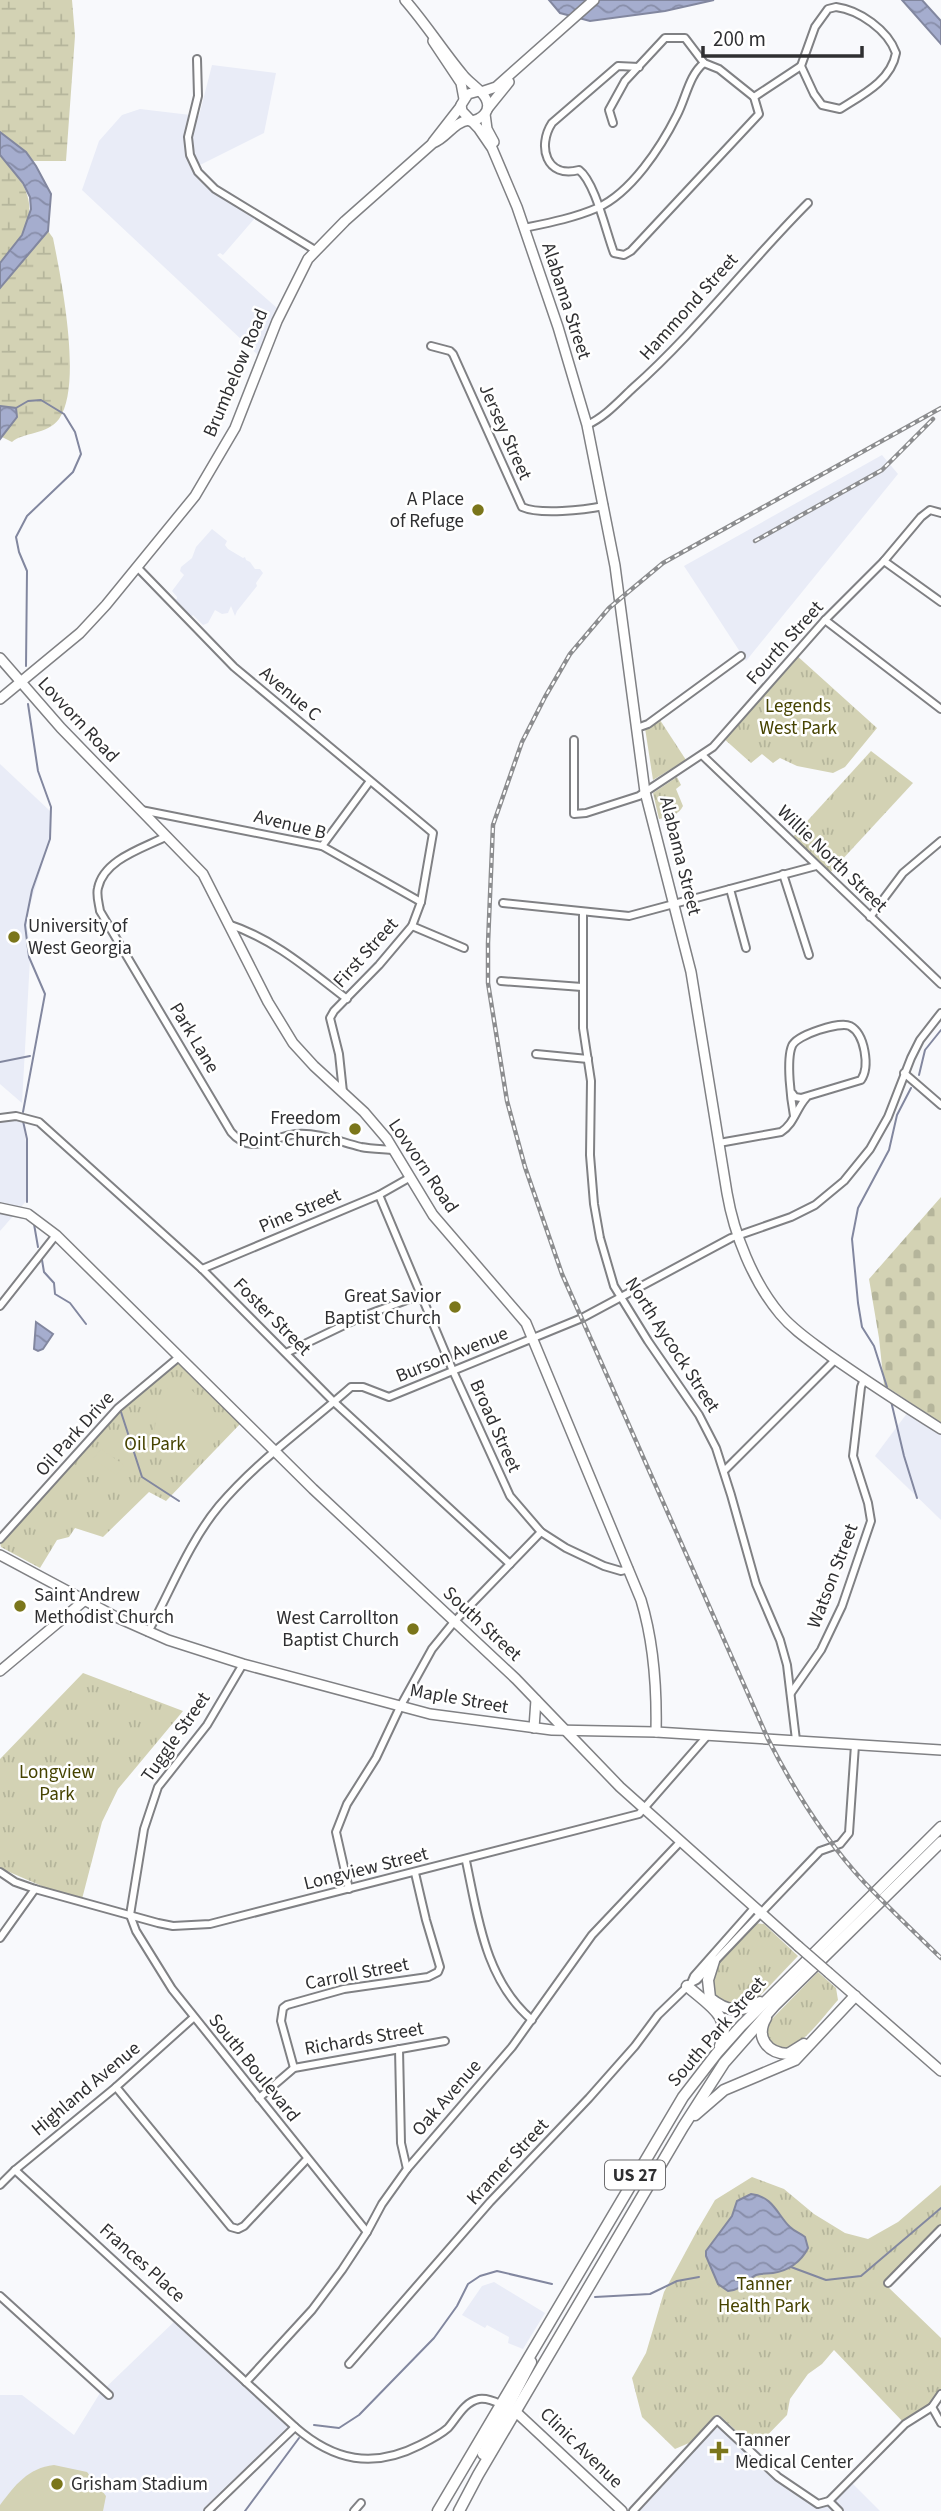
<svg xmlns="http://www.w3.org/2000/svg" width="941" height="2511" viewBox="0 0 941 2511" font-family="'Source Sans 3',sans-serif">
  <defs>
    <pattern id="grass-tufts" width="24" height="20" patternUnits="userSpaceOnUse" patternTransform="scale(1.75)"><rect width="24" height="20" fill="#d3d2b4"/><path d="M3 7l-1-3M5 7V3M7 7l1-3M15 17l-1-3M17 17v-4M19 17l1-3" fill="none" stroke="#b5b59b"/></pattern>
    <pattern id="wetland-marsh" width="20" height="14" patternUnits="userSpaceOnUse" patternTransform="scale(1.75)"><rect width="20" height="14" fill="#d3d2b4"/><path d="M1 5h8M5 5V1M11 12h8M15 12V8" fill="none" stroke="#b5b59b"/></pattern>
    <pattern id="cemetery-stones" width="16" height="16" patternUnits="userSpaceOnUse" patternTransform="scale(1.75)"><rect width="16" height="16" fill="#d3d2b4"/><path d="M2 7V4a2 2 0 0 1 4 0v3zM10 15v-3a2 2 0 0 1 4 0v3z" fill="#b5b59b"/></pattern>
    <pattern id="water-waves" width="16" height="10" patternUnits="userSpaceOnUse" patternTransform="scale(1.75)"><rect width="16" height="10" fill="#a5adce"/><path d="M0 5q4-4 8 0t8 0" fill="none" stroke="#878da8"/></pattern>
  </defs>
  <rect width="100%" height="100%" fill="#f8f9fc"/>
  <!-- built -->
  <g fill="#e9ecf7">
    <path d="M212,65L276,73L264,133L192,169L197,178L207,188L255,218L223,255L220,253L217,255L277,308L258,355L82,190L99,141L122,115L140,109L199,116Z"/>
    <path d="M882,455L898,474L746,661L684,566Z"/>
    <path d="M212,529L227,541L225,545L228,549L243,558L245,557L246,560L250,562L255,569H260L263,573L256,583L257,586L237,611L235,616L231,606L228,613L222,614L215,610L208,623L203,625L193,615L191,617L174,599H177V597L172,591L184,575L180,571L181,567L192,558L196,547Z"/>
    <path d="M0,764L51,812L50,839L27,915L30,959L22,1103L0,1084Z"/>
    <path d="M22,1114L28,1157L27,1200L0,1231V1116Z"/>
    <path d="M908,1412L941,1433V1520L875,1456Z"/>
    <path d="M494,2282L545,2313L523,2349L508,2343L509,2337L487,2325L485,2328L462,2315L482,2286Z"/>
    <path d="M178,2318L295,2427L208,2511H0V2395H22L74,2435L100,2393Z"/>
    <path d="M717,2426L770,2476L817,2507H827L851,2482L880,2511H638Z"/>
  </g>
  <!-- grass -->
  <g fill="url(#grass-tufts)">
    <path d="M795,654L877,728L845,767L833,773L797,766L780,758L773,763L762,754L751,763L722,737Z"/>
    <path d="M660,720L686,760L653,780L645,728Z"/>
    <path d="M871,751L913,783L827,876L790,840Z"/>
    <path d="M677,777L681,785L676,789L683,806C679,815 669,817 659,819L653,793Z"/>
    <path d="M178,1363L241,1423L166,1501L149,1492L103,1537L75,1528L69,1537L57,1540L40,1568L1,1547L0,1543L124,1407Z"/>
    <path d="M83,1673L183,1711L118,1789L102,1822L82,1899L44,1887L0,1868V1759Z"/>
    <path d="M753,1923L764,1924L798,1956L755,2001L732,2008C728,2005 721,2002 718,1998C697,1974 739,1939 753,1923Z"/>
    <path d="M818,1972L836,1988L838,2000C826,2013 798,2053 780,2049C774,2048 771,2043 767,2039L769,2022Z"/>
    <path d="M752,2177L784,2189L814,2214L845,2233L868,2239L898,2222L941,2185V2227L928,2237L888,2287L941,2338V2394L932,2407L905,2424L834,2350L822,2364L808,2374L790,2399L787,2415L755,2448L719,2415L689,2443L675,2449L642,2417L632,2378L646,2353L664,2292L698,2229L715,2200Z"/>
  </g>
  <!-- wetland -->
  <g fill="url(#wetland-marsh)">
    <path d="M0,0H72L75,36L66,161H33L26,152L0,132Z"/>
    <path d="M0,155C40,197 38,221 0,263Z"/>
    <path d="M48,231L53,238C61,278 83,385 59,419C47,435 23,432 12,442L2,437L17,417L16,408L0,406V288Z"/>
  </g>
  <!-- cemetery -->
  <path fill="url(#cemetery-stones)" d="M941,1197V1423L884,1385L879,1338L869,1279Z"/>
  <!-- garden -->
  <g fill="#d3d2b4">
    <path d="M177,1376L227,1424L228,1429L180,1477C142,1456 152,1402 177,1376Z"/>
    <path d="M101,1449L124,1465L117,1475L93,1459Z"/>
    <path d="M54,2465L87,2472L106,2496L103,2511H0V2505C15,2485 28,2468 54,2465Z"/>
  </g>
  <!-- water -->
  <g fill="url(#water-waves)" stroke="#82879f" stroke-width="2">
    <path d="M549,0H714L665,11L590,21L560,13Z"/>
    <path d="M902,0H922L941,21V44Z"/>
    <path d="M0,132L26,152L36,166L51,194L48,231L0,288V263L22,235L31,209L30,197L23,183L0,155Z"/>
    <path d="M0,406L16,408L17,417L0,439Z"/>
    <path d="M36,1322L53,1334L43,1349L38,1351L34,1349Z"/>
    <path d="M751,2194C773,2196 778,2216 790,2227C795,2232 800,2233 805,2237L808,2248C801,2262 788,2271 773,2273C767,2274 761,2273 756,2275C745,2280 746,2289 728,2291L718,2284L706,2256V2251L732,2216L737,2201Z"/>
  </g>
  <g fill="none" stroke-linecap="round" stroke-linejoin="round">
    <!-- stream -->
    <g stroke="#82879f" stroke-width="2">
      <path d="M16,408L28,401L41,400L64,414L75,432L81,454L73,472L27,516L16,537L19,552L27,571L26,666"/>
      <path d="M0,1062L30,1056"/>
      <path d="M919,1075L925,1050L941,1030"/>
      <path d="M23,1112L45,994L29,957L25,925L32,890L50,839L51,807L38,771L28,704"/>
      <path d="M23,1121L27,1139V1202"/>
      <path d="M34,1224L38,1247"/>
      <path d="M42,1260L44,1272L54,1283L55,1294L70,1303L86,1324"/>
      <path d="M887,1387L874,1346L862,1327L858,1303L852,1239L858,1208L889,1150L897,1115L911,1088"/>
      <path d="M891,1401L904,1456L917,1498"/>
      <path d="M121,1412L142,1477L179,1501"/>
      <path d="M791,2267L826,2280L861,2276L941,2208"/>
      <path d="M595,2297L650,2294L677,2281L699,2277"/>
      <path d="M314,2425L339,2428L359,2415L434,2338L457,2306L468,2284L480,2276L497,2271L552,2284"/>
      <path d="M245,2511L299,2438"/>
    </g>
    <!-- street casing -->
    <g stroke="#808184" stroke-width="10">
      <g id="street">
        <path d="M836,7C859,10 888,30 896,53C891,81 862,95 840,109L822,105L814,94L801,66L815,27L828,9Z"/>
        <path d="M197,59L198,96L188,137L190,155L198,172L215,189L315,250"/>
        <path d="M639,67L618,66L552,123C537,146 546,179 579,170C595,182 606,232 614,253L624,255L631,251L759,114L754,97L719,69L704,63"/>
        <path d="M754,97L801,66"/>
        <path d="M613,123L609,110L625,81L665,38H685L704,63"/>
        <path d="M524,228C548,223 574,218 597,208C631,193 661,147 677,115C686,98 689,75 704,63"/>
        <path d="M431,346L450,351L453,354L522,507C540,515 584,510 604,506"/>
        <path d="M587,425C605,417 619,401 633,388C696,332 748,263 808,203"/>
        <path d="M884,561L941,602"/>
        <path d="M137,567L234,667L433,833L421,902L412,926L379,965L334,1011L330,1018L339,1054L343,1092"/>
        <path d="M825,620L941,709"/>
        <path d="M637,728L648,724L741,656"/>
        <path d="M574,740V814L586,813L639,796L713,747L825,620L884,561L921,517L930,510L941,513"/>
        <path d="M702,755L941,984"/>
        <path d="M141,810L322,846L421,902"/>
        <path d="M167,836C144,848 104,859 98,888C96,895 99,904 100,911L231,1132C251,1156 271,1137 296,1134C318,1132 340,1142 361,1147C371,1149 383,1149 394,1150"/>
        <path d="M322,846L370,781"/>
        <path d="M783,874L809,955"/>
        <path d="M730,889L746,948"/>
        <path d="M503,903L629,916L816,866"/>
        <path d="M583,912V1028L591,1081L590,1155L594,1204L600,1238L614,1286L648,1341L699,1415L716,1448L731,1495L756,1584L780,1640L787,1665L796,1740"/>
        <path d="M870,917L903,873L941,841"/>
        <path d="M228,924C274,939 309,970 347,999"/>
        <path d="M412,926L464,948"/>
        <path d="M501,981L582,987"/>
        <path d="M536,1054L588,1059"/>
        <path d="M904,1073L941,1105"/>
        <path d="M792,1093L795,1097L801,1098L861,1080C870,1067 865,1034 850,1026C840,1021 796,1035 792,1046C786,1060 791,1100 794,1116"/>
        <path d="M0,1118L16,1116L39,1122L202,1269L334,1402L510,1564"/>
        <path d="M719,1143L781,1132C794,1124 796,1109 806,1098"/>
        <path d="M379,1195L453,1371L510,1496L541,1532L566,1548L604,1566L621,1571L629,1569"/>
        <path d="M202,1269L379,1195L409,1178"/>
        <path d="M0,1306L56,1235"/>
        <path d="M286,1353L361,1317L420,1295"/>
        <path d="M724,1471L836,1359"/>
        <path d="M0,1539L118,1408L179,1357"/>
        <path d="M148,1632C171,1590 189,1542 219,1506C258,1460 306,1427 351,1387H363L389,1397L582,1318L731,1238L791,1217L815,1205L844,1181L870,1149L888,1117L911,1058L920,1040L941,1013"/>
        <path d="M243,1664L207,1725L158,1787L144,1829L130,1915L136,1931L172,1989L367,2232"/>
        <path d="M791,1693L821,1650L842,1606L871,1521L868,1503L853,1456L861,1387L864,1379"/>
        <path d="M466,1861C478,1917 485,1980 532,2020"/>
        <path d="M0,1872L15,1882L35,1889L158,1923L173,1926L210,1924L639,1814L708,1735"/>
        <path d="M349,1889L336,1832L347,1804L376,1758L400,1707L432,1649L454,1622L541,1532"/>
        <path d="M0,1938L35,1889"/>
        <path d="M691,1983L694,1976L755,1907"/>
        <path d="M399,2049L401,2143L407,2169"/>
        <path d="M294,2068L281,2021L283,2008L287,2005L344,1989L428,1977L438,1972L440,1967L426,1920L415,1873"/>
        <path d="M116,2087L231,2227L238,2229L244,2226L307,2159"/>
        <path d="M259,2098L294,2068L445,2041"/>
        <path d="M15,2170L295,2427C334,2461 373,2469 420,2445C430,2440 440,2435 448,2428C457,2418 464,2402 479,2399C486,2398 494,2401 500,2404"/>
        <path d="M0,2185L15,2170L116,2087L193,2018"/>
        <path d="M888,2283L941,2229"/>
        <path d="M0,2296L109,2395"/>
        <path d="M349,2364L490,2202L589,2098L635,2046L658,2015L691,1983L697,1980L820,1851L840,1844L849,1833L855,1745"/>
        <path d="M246,2382L312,2310L342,2270L367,2232L382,2204L407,2169L512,2047L592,1935L681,1841"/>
        <path d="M932,2407L941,2423"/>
        <path d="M829,2501L839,2511"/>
        <path d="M208,2511L295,2427"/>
        <path d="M354,2511L361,2503"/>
        <path d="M633,2511L717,2420L778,2477L818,2504L829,2501L905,2424L932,2407L941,2394"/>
      </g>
    </g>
    <!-- secondary casing -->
    <g stroke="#808184" stroke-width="12">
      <g id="secondary">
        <path d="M405,0C426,24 443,51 463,75C469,83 482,90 486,99C492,111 481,120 470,121"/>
        <path d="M433,41L461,83L464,99"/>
        <path d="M479,91L468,94L461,105L462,111L479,129L492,148L517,207L558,327L587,425L615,566L645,792L691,972L727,1193C734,1234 753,1282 780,1314C794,1331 812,1342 829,1355C866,1381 903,1405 941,1429"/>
        <path d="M481,92L496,87L594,0"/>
        <path d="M488,108L509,82"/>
        <path d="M485,114L487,129L494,142"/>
        <path d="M433,142L461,106"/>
        <path d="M0,658L61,728L203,874L268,1002L293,1043L314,1066L364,1112L387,1139L433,1215L526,1323L641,1600C654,1643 657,1686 656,1732"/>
        <path d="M0,699L80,633L106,605L195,496L235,428L277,321L308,259L345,221L433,143C447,138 453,122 469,120"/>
        <path d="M0,1208L28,1214L56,1235L313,1489L516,1679L620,1787L798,1946"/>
        <path d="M0,1555L116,1617L168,1640L243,1664L430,1714L552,1730L656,1732L941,1750"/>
        <path d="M0,1671L85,1600"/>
        <path d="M534,1728L536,1700"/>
        <path d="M829,1973L941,2071"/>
        <path d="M516,2412L622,2511"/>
      </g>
    </g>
    <!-- primary casing -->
    <g stroke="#808184" stroke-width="13">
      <g id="primary">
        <path d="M714,1961L708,1980L710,1998C727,2012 741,2013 760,2002"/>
        <path d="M687,1986C707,2004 734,2017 720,2046"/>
        <path d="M766,2018C755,2037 767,2053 788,2054L804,2044"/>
        <path d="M695,2115L724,2090L795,2060L855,1996"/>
        <path d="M483,2454L531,2362"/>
        <path d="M438,2511L683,2097L717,2053L741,2026L941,1827"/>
        <path d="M459,2511L478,2475L683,2127L724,2063L775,2005L941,1842"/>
      </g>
    </g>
    <!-- street -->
    <use href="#street" stroke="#fff" stroke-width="6"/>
    <!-- secondary -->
    <use href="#secondary" stroke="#fff" stroke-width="9"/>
    <!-- primary -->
    <use href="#primary" stroke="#fff" stroke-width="10"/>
    <!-- rail casing -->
    <g stroke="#8c8d8f" stroke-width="4.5">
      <g id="rail">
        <path d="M941,408L663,563L609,608L570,654L545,697L522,742L493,825L488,943V983L507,1101L525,1167L562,1274L768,1739C794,1790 825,1840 864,1882C889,1908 915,1933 941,1958"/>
        <path d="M755,541L882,470L933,419"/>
      </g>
    </g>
    <!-- rail -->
    <use href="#rail" stroke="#fff" stroke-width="2" stroke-dasharray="5" stroke-linecap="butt"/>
    <!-- secondary-bridge casing -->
    <g stroke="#808184" stroke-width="12" stroke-linecap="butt">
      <path id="secondary-bridge" d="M798,1946L829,1973"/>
    </g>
    <!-- secondary-bridge -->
    <use href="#secondary-bridge" stroke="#fff" stroke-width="9"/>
  </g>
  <!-- markers -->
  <g fill="#7b761b" stroke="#fff" stroke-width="2.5">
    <circle cx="478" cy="510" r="7"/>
    <circle cx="14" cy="937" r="7"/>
    <circle cx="355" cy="1129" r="7"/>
    <circle cx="455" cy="1307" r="7"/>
    <circle cx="20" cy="1606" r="7"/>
    <circle cx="413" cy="1629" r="7"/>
    <path d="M715.5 2440.5h7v7h7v7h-7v7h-7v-7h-7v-7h7z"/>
    <circle cx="57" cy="2484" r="7"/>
  </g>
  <g text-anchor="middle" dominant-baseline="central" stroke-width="5" stroke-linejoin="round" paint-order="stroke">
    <!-- shield labels -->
    <rect fill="#fff" stroke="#6d6d6f" stroke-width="2" x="605" y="2160.5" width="60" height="29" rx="5"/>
    <g font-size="18" font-weight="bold" fill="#2f2f31">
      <text x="635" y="2175">US 27</text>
    </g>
    <!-- street labels -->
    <g font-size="19" fill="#2f2f31" stroke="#fff">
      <text transform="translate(566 301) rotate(72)">Alabama Street</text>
      <text transform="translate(689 307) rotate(-48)">Hammond Street</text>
      <text transform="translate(236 373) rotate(-67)">Brumbelow Road</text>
      <text transform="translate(505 432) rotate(66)">Jersey Street</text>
      <text transform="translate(785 643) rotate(-48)">Fourth Street</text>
      <text transform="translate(290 694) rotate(40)">Avenue C</text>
      <text transform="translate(78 720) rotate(47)">Lovvorn Road</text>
      <text transform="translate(290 825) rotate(14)">Avenue B</text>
      <text transform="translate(680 856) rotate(76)">Alabama Street</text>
      <text transform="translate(832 859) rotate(44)">Willie North Street</text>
      <text transform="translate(366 953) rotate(-48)">First Street</text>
      <text transform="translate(194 1038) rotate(59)">Park Lane</text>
      <text transform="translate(423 1166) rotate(56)">Lovvorn Road</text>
      <text transform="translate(300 1211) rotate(-23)">Pine Street</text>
      <text transform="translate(272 1317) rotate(45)">Foster Street</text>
      <text transform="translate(672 1345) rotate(57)">North Aycock Street</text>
      <text transform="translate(452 1355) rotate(-22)">Burson Avenue</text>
      <text transform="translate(495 1426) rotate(66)">Broad Street</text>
      <text transform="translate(75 1434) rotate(-48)">Oil Park Drive</text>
      <text transform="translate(833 1576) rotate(-69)">Watson Street</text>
      <text transform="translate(482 1624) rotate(43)">South Street</text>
      <text transform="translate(459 1699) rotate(10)">Maple Street</text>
      <text transform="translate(176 1737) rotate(-55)">Tuggle Street</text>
      <text transform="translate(366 1869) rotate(-14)">Longview Street</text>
      <text transform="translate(357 1974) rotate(-11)">Carroll Street</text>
      <text transform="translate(717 2032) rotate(-49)">South Park Street</text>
      <text transform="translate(364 2039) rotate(-10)">Richards Street</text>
      <text transform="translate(254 2068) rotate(51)">South Boulevard</text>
      <text transform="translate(86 2089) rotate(-40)">Highland Avenue</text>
      <text transform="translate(447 2098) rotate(-49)">Oak Avenue</text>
      <text transform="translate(508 2162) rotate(-47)">Kramer Street</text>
      <text transform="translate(142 2263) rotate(42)">Frances Place</text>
      <text transform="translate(581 2448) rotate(44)">Clinic Avenue</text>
    </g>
    <!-- poi labels -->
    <g font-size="19" fill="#2f2f31" stroke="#fff" text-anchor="end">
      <text x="464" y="499">A Place<tspan x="464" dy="22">of Refuge</tspan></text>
      <text x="28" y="926" text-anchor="start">University of<tspan x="28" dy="22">West Georgia</tspan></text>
      <text x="341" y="1118">Freedom<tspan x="341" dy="22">Point Church</tspan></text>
      <text x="441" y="1296">Great Savior<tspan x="441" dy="22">Baptist Church</tspan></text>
      <text x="34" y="1595" text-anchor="start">Saint Andrew<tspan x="34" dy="22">Methodist Church</tspan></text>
      <text x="399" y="1618">West Carrollton<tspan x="399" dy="22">Baptist Church</tspan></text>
      <text x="735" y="2440" text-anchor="start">Tanner<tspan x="735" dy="22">Medical Center</tspan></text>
      <text x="71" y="2484" text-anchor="start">Grisham Stadium</text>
    </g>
    <!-- park labels -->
    <g font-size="19" fill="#464300" stroke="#fff">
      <text x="798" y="706">Legends<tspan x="798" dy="22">West Park</tspan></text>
      <text x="155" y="1444">Oil Park</text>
      <text x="57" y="1772">Longview<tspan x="57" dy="22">Park</tspan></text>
      <text x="764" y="2284">Tanner<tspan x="764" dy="22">Health Park</tspan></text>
    </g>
  </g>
  <!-- scale -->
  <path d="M703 46v10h159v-10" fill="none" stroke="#2f2f31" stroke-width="3.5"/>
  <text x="713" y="46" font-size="21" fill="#2f2f31" stroke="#ffffff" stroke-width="5" paint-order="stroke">200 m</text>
</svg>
